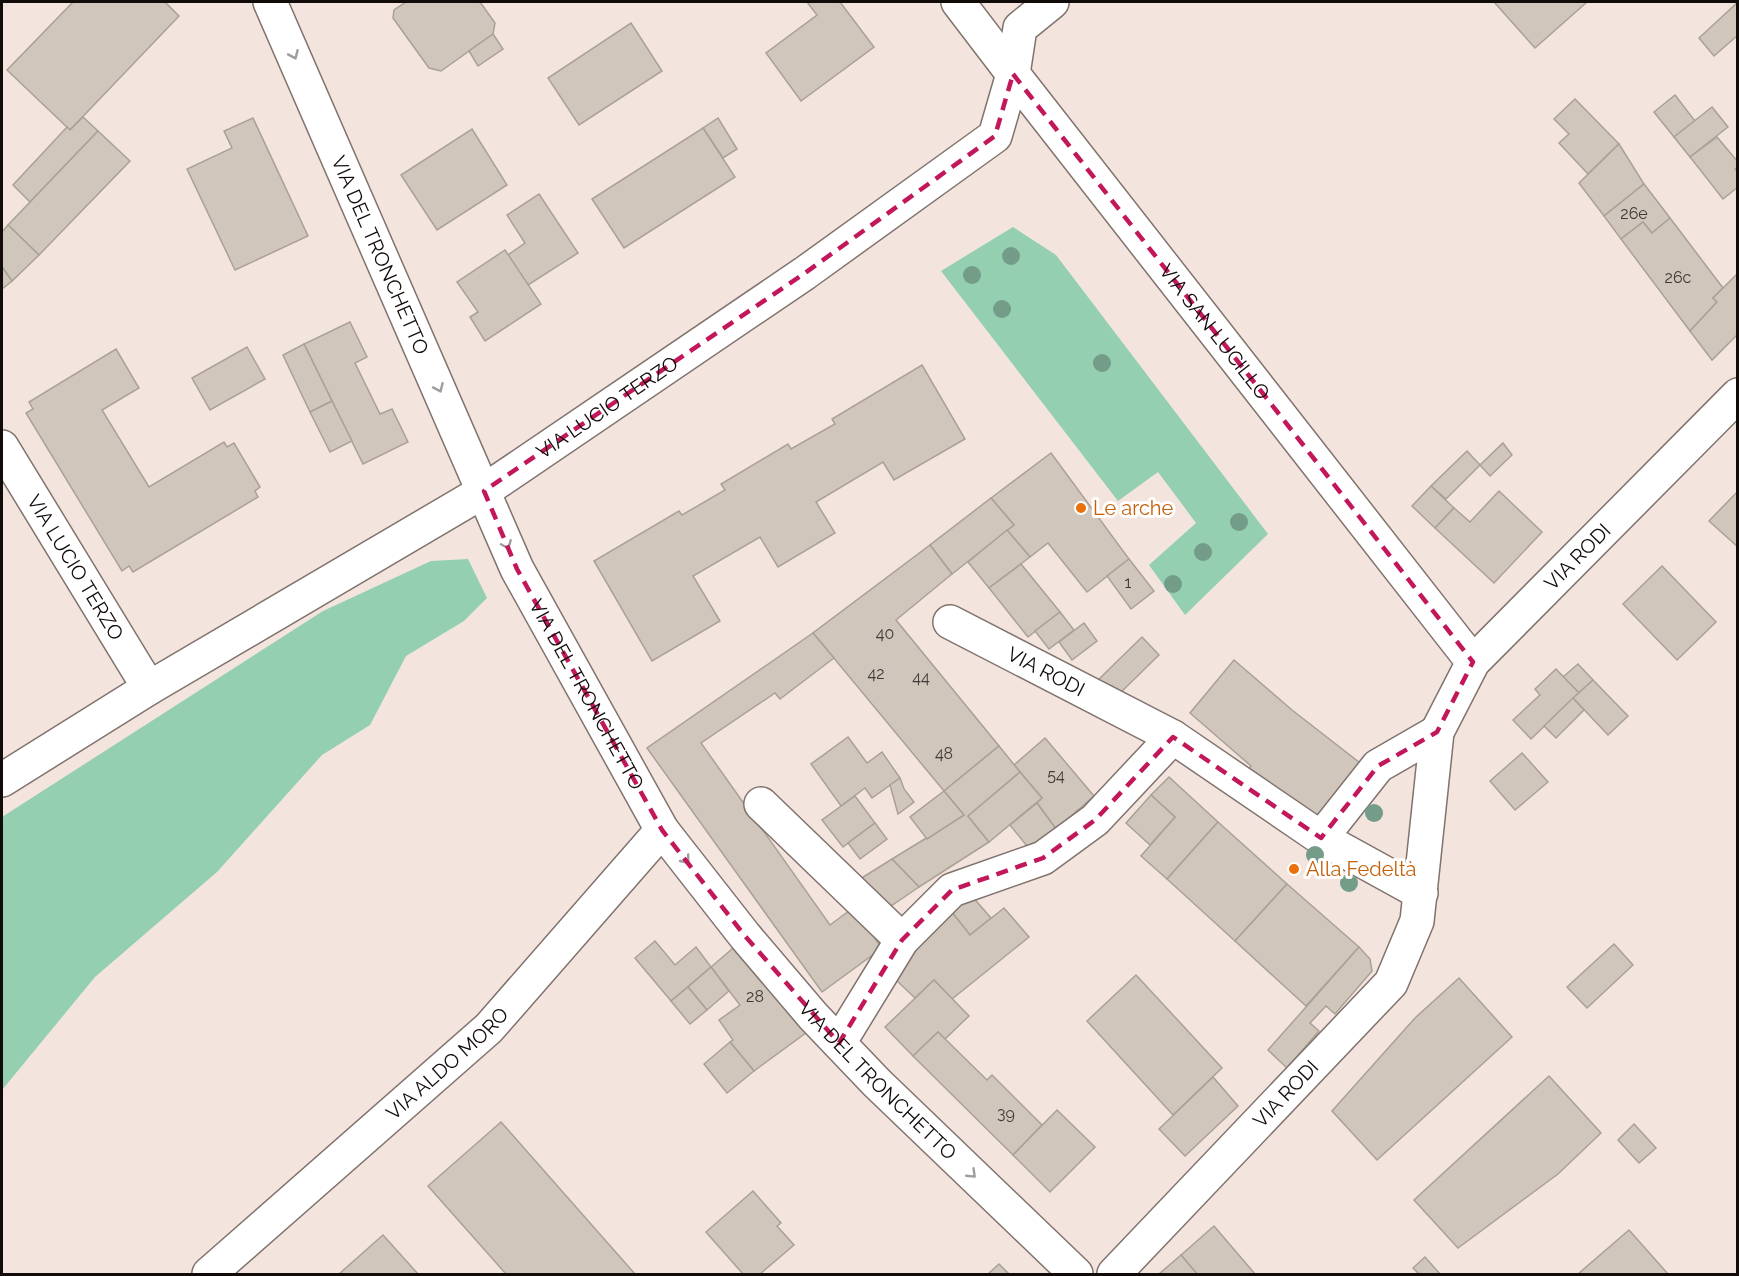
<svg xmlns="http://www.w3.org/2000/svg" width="1739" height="1276" viewBox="0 0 1739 1276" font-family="Raleway,sans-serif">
  <rect width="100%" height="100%" fill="#f4e4de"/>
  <!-- green -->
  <g fill="#94cfb2">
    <path d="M1013,227L1056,255L1268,534L1185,615L1149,565L1196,523L1158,472L1118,501L941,271Z"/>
    <path d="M468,559L487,598L464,621L406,656L370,725L322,755L217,872L95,977L2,1090V817L323,611L431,561Z"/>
  </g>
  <!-- building -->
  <g fill="#d0c6bb" stroke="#aaa196" stroke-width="1.5">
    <path d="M73,2H165L179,16L70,130L7,70Z"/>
    <path d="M406,2H480L495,23L493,34L441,71L429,68L393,18L394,10Z"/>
    <path d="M807,2H840L874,47L801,101L766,53L817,15Z"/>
    <path d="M1494,2H1587L1535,48Z"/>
    <path d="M1738,2V35L1714,56L1699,38Z"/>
    <path d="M631,23L662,71L579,125L548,78Z"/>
    <path d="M493,34L503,49L478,66L469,51Z"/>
    <path d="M1675,95L1695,121L1674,137L1654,112Z"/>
    <path d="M1575,99L1619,144L1588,174L1559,143L1569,134L1554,119Z"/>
    <path d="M1712,107L1728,127L1690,157L1674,137Z"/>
    <path d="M83,117L98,131L30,202L13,185L67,127L70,130Z"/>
    <path d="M253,118L308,236L235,270L187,169L232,148L224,131Z"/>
    <path d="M718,118L737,149L723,158L703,128Z"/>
    <path d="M703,128L735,177L624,248L592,199Z"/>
    <path d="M472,129L507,185L437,230L401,175Z"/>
    <path d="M98,131L130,161L39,255L8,225Z"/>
    <path d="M1717,137L1738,162V167L1735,169L1738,172V187L1723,199L1690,157Z"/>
    <path d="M1619,144L1644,184L1604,216L1579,183Z"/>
    <path d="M1644,184L1670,218L1652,233L1643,222L1621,239L1604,216Z"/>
    <path d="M539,194L578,253L528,285L508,255L525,243L507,215Z"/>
    <path d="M1670,218L1723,288L1713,298L1717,302L1690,331L1621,239L1643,222L1652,233Z"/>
    <path d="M8,225L39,255L12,281L2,267V232Z"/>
    <path d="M505,250L541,304L485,341L470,317L478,312L457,282Z"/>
    <path d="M2,267L12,281L2,289Z"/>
    <path d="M1738,273V334L1712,360L1690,331L1717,302L1713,298Z"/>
    <path d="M350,322L367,357L355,363L380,414L392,409L408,442L363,464L304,344Z"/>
    <path d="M304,344L332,401L310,412L283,355Z"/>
    <path d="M247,347L265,379L210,410L192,378Z"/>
    <path d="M116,349L139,388L102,410L149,487L224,442L227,447L234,443L260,487L255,491L258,497L133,572L129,566L122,571L26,413L33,409L29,402Z"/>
    <path d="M922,365L965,439L894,480L883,462L816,502L835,533L778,567L760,537L693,576L720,621L652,661L594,561L679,511L682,515L725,490L721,484L788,444L791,449L835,424L832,419Z"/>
    <path d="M332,401L352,441L330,452L310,412Z"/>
    <path d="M1503,443L1512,455L1490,476L1480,465Z"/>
    <path d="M1467,451L1480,465L1446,499L1431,486Z"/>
    <path d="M1051,453L1129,559L1087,592L1048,543L1030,557L1007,530L1014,525L991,498Z"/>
    <path d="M1431,486L1454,508L1435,528L1412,506Z"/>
    <path d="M1499,491L1542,532L1494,583L1435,528L1454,508L1470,522Z"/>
    <path d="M1738,491V547L1709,521Z"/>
    <path d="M991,498L1014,525L952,574L930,545Z"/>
    <path d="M1007,530L1030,557L989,588L968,562Z"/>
    <path d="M930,545L952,574L896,620L999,746L944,791L813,633Z"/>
    <path d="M1129,559L1154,591L1131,609L1107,576Z"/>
    <path d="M1021,564L1060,612L1028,637L989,588Z"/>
    <path d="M1662,566L1716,622L1677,660L1623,604Z"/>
    <path d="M1060,612L1074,630L1049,649L1035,631Z"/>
    <path d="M1084,623L1097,641L1072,660L1059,642Z"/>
    <path d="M813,633L834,658L780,699L775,693L701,743L830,925L853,908L882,948L822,992L647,748Z"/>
    <path d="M1142,637L1159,655L1114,699L1097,681Z"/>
    <path d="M1234,660L1292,710L1364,766L1314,828L1245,773L1251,766L1190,713Z"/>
    <path d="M1578,664L1593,680L1579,693L1563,677Z"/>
    <path d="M1556,669L1579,693L1531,739L1513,720L1540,695L1535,689Z"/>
    <path d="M1593,680L1628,716L1608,735L1573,698Z"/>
    <path d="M1573,698L1584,710L1556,738L1544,726Z"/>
    <path d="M848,737L867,763L882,752L900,778L872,798L865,788L841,806L811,764Z"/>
    <path d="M1045,738L1094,796L1056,829L1037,803L1042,798L1014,765Z"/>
    <path d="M999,746L1020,772L968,816L989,842L919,887L892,859L964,815L944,791Z"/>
    <path d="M1522,753L1548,782L1515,810L1490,781Z"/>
    <path d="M1020,772L1042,798L989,842L968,816Z"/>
    <path d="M1169,777L1218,822L1167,879L1141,856L1175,817L1151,795Z"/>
    <path d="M900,778L904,789L914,802L898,814L890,785Z"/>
    <path d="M944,791L964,815L927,839L910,817Z"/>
    <path d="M1151,795L1175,817L1150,845L1126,823Z"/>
    <path d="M855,796L875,823L843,847L822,820Z"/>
    <path d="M1037,803L1056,829L1031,851L1010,825Z"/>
    <path d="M1218,822L1287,884L1235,941L1167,879Z"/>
    <path d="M875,823L887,839L860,859L848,843Z"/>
    <path d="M892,859L919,887L888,908L860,879Z"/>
    <path d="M1287,884L1359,947L1306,1006L1235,941Z"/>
    <path d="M971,895L991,918L970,935L951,911Z"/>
    <path d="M1004,908L1029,937L952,999L934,980L915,998L896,980L922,938L951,911L970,935Z"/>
    <path d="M655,941L675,965L696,947L711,967L671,1001L635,958Z"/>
    <path d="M739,943L807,1032L754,1071L730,1042L733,1040L719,1020L740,1005L711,967Z"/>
    <path d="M1614,944L1633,965L1587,1008L1567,987Z"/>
    <path d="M1359,947L1370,959L1372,971L1335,1014L1326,1006L1310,1023L1319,1031L1287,1068L1268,1050Z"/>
    <path d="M711,967L729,991L707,1010L688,987Z"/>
    <path d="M1136,975L1222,1068L1173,1115L1087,1021Z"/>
    <path d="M1459,978L1512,1037L1377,1160L1332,1111L1415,1018Z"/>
    <path d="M934,980L969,1016L945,1039L938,1032L913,1056L885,1027Z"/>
    <path d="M688,987L707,1010L690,1024L671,1001Z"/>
    <path d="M938,1032L987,1080L992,1075L1042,1125L1013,1155L913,1056Z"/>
    <path d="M730,1042L754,1071L727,1093L704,1064Z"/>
    <path d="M1549,1076L1601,1133L1558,1174L1458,1248L1414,1200Z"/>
    <path d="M1213,1077L1238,1106L1185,1156L1159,1129Z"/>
    <path d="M1057,1110L1095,1147L1050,1192L1013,1155Z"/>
    <path d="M501,1122L635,1274H506L428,1186Z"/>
    <path d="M1634,1124L1656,1148L1639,1163L1618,1140Z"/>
    <path d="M753,1191L781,1223L777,1226L794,1245L760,1274H743L706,1232Z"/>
    <path d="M1214,1226L1255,1274H1197L1181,1255Z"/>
    <path d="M1629,1230L1668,1274H1578Z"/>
    <path d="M383,1235L418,1274H339Z"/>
    <path d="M1181,1255L1197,1274H1159Z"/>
    <path d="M1425,1257L1440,1274H1419L1413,1268Z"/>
    <path d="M999,1264L1009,1274H988Z"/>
  </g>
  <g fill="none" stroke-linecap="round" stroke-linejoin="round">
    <!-- minor casing -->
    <g stroke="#80736d" stroke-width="36">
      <g id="minor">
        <path id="s1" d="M270,2L517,569L662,830L745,936L813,1016L877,1083L1076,1274"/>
        <path id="s2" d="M958,2L1013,74L1473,662"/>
        <path id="s3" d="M2,447L149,688"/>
        <path id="s4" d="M950,622L1173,737L1321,838L1421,893"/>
        <path id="s5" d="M2,780L149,688L484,491L805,273L995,136L1013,74L1020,28L1052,2"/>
        <path d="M761,804L902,940"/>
        <path d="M1321,838L1378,766L1437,732"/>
        <path d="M839,1043L902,940L952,890L1043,858L1095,820L1173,737"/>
        <path id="s6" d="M209,1274L489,1028L662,830"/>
        <path id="s7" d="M1114,1274L1391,983L1417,921L1437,732L1473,662L1738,395"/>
      </g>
    </g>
    <!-- minor -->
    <use href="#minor" stroke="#fff" stroke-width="33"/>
  </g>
  <!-- trees -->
  <g fill="#739c89">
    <circle cx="1011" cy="256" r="9"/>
    <circle cx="972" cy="275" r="9"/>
    <circle cx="1002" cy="309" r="9"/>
    <circle cx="1102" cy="363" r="9"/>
    <circle cx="1239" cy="522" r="9"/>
    <circle cx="1203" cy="552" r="9"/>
    <circle cx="1173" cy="584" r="9"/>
    <circle cx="1374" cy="813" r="9"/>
    <circle cx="1315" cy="855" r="9"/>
    <circle cx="1349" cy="883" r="9"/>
  </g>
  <!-- one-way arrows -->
  <defs><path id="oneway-chevron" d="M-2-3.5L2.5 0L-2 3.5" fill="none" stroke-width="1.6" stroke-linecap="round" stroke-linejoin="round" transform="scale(1.5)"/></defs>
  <g stroke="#a09e9d">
    <use href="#oneway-chevron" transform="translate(294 55) rotate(66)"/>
    <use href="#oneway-chevron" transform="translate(439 388) rotate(66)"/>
    <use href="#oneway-chevron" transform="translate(507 545) rotate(67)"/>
    <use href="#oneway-chevron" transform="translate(686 860) rotate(51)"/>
    <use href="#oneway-chevron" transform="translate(972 1174) rotate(44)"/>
  </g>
  <!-- marked area -->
  <path fill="none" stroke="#c2185b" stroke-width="4.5" stroke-dasharray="12 8" stroke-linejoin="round" d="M1013,74L1473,662L1437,732L1378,766L1321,838L1173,737L1095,820L1043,858L952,890L902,940L839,1043L745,936L662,830L517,569L484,491L805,273L995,136Z"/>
  <!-- markers -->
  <g fill="#e8710a" stroke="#fff" stroke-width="2">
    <circle cx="1081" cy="508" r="6"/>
    <circle cx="1294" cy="869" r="6"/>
  </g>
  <g text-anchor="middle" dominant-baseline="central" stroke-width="6" stroke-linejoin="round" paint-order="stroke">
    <!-- number labels -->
    <g font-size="16" fill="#413a36">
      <text x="1634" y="213">26e</text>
      <text x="1678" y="277">26c</text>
      <text x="1128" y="582">1</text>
      <text x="885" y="633">40</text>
      <text x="876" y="673">42</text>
      <text x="921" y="677">44</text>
      <text x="944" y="753">48</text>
      <text x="1056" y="775">54</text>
      <text x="755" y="996">28</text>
      <text x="1006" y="1113">39</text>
    </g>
    <!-- street labels -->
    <g font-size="20" fill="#110c0a" stroke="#fff">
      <text stroke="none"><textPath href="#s1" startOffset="276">VIA DEL TRONCHETTO</textPath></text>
      <text stroke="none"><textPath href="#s2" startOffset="418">VIA SAN LUCILLO</textPath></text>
      <text stroke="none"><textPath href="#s5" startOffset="711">VIA LUCIO TERZO</textPath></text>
      <text stroke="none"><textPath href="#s7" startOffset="886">VIA RODI</textPath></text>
      <text stroke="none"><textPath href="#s3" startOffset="141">VIA LUCIO TERZO</textPath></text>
      <text stroke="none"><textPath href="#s4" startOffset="108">VIA RODI</textPath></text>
      <text stroke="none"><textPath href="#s1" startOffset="762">VIA DEL TRONCHETTO</textPath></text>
      <text stroke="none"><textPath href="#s6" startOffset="318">VIA ALDO MORO</textPath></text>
      <text stroke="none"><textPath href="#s1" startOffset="1248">VIA DEL TRONCHETTO</textPath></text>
      <text stroke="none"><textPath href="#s7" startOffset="249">VIA RODI</textPath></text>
    </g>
    <!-- food labels -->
    <g font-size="20" fill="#c56008" stroke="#fff" text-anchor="start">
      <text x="1093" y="508">Le arche</text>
      <text x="1306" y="869">Alla Fedeltà</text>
    </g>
  </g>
  <!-- border -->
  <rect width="1739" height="1276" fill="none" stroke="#110c0a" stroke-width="6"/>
</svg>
